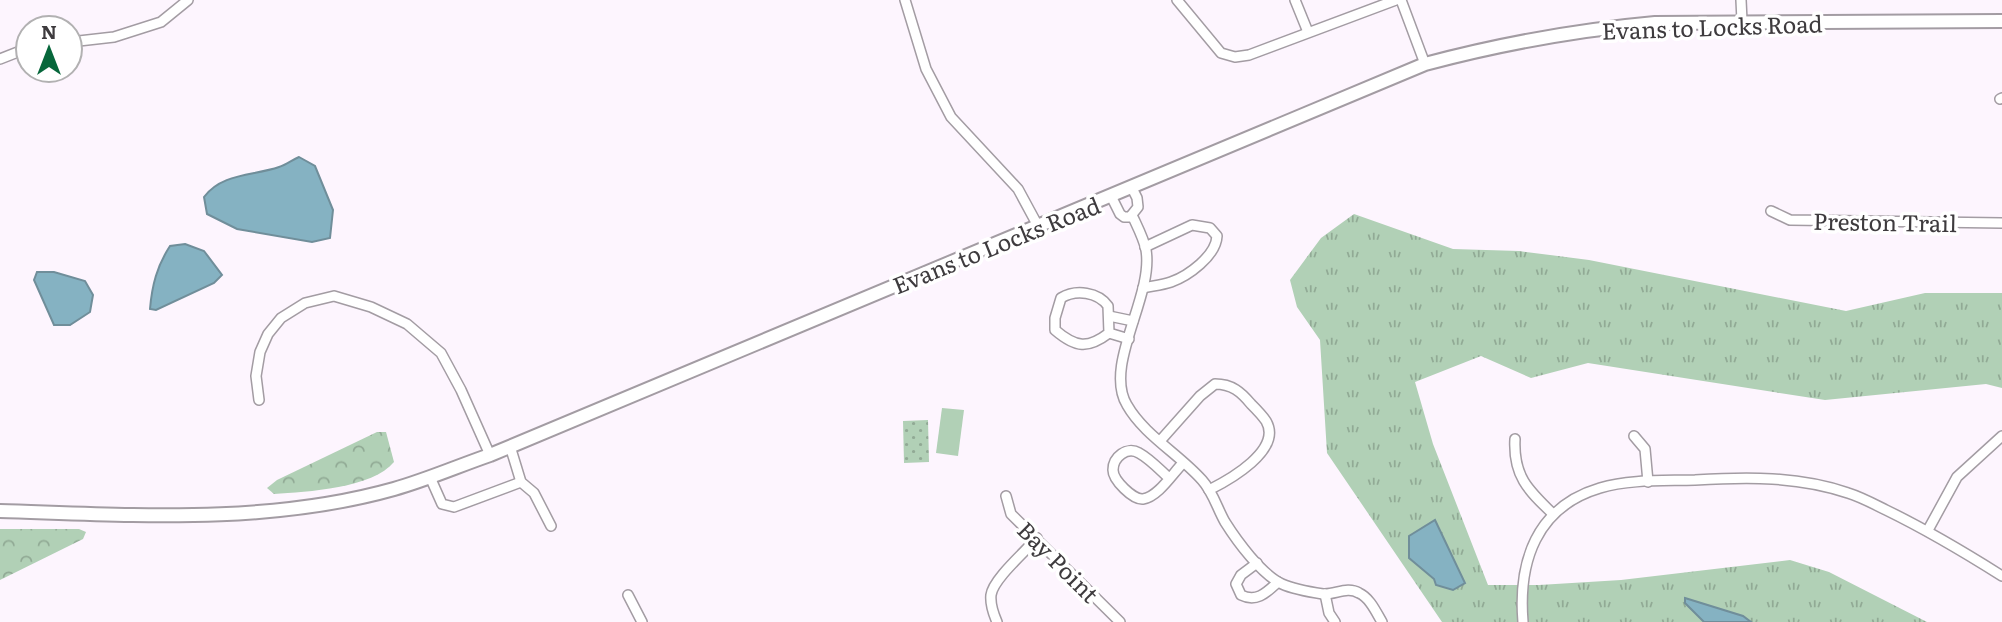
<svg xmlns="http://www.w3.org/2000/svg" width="2002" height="622" viewBox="0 0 2002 622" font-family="Literata,serif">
  <defs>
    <pattern id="grass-tufts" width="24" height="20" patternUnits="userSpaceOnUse" patternTransform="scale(1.75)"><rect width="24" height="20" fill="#b1d0b6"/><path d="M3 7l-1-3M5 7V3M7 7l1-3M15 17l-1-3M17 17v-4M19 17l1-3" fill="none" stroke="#91aa95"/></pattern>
    <pattern id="forest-crowns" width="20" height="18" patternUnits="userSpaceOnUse" patternTransform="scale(1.75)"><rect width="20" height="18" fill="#b1d0b6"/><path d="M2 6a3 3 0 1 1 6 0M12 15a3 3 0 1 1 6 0" fill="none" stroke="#91aa95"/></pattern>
    <pattern id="park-dots" width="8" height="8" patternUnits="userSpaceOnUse" patternTransform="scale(1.75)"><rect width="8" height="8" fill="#b1d0b6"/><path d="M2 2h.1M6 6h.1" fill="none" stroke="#91aa95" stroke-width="1.8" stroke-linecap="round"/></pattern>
  </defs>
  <rect width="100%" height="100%" fill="#fdf5fe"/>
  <!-- grass -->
  <path fill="url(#grass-tufts)" d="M1354,214L1453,249L1519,251L1589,260L1846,311L1925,293H2002V388L1986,384L1825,400L1588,363L1531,378L1481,356L1415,382L1433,444L1488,585H1539L1621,580L1790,560L1829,572L1927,622H1442L1327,453L1320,340L1297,307L1290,280L1321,238Z"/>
  <!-- forest -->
  <g fill="url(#forest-crowns)">
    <path d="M377,432H386L394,462C373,488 307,492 274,494L267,488L277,480Z"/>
    <path d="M0,529H79L86,532L83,539L0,580Z"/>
  </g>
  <!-- park -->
  <path fill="url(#park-dots)" d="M928,420L929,462L904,463L903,421Z"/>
  <!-- pitch -->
  <path fill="#b1d0b6" d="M942,408L964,410L958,456L936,453Z"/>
  <!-- water -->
  <g fill="#85b2c2" stroke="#708e9a" stroke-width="2">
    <path d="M299,157L315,166L333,210L330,238L312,242L237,229L207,214L204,197C222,173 253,176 279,167C286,165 292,160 299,157Z"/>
    <path d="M185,244L204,251L222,275L214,283L156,310L150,309C152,285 157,266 170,246Z"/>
    <path d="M37,272H54L85,281L93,295L90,312L70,325H54L34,280Z"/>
    <path d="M1435,520L1465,583L1453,590L1436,585L1434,579L1409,558V536Z"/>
    <path d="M1685,598L1743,616L1751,622H1704L1685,603Z"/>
  </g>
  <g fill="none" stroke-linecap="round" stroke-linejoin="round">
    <!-- street casing -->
    <g stroke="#a39ca3" stroke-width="12">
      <g id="street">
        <path d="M905,0L926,69L951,117L1018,189L1038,226"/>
        <path d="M1177,0L1221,53L1235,57L1249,55L1396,0"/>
        <path d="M1295,0L1308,32"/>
        <path d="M1401,0L1425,64"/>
        <path d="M1741,0L1742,21"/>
        <path d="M70,42L114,37L161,22L188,0"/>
        <path d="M0,59L28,48"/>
        <path d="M2000,99L2002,98"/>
        <path d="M1111,196L1120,214L1124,217H1130L1138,207L1137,198L1132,188"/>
        <path d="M1771,211L1790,220L2002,223"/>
        <path d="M1132,215C1137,226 1144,239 1146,250C1154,296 1103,365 1127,405C1144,435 1179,454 1202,480C1213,492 1217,508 1225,522C1237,541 1261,574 1282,584C1293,589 1310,592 1323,594C1335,595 1347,586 1359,593C1370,598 1376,612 1382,622"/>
        <path d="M1143,288C1152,286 1162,285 1171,282C1188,276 1216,256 1217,236L1210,228L1192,225L1145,247"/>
        <path d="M1109,316L1133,321"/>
        <path d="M1109,333L1108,306C1098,292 1076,289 1061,298L1055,318V330C1076,348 1088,349 1109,333L1129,339"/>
        <path d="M259,400L256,376L260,352L268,334L281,318L305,303L334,296L371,307L407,324L441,353L461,390L490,455"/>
        <path d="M1634,436L1645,449L1648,482"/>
        <path d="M1515,439C1513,476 1528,490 1553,514"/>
        <path d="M1160,441L1200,396L1215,384C1232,384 1241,392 1251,404C1256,409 1262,415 1266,421C1283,450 1229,480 1209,490"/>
        <path d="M510,446L521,482L534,493L551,526"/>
        <path d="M430,477L442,504L454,507L521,482"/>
        <path d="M1169,478C1160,470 1150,459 1139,453C1127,446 1113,457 1113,470C1113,480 1133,500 1143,499C1158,497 1173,473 1183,463"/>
        <path d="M1006,496L1011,514L1120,622"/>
        <path d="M1928,530L1957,477L2002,436"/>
        <path d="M1257,563L1241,575L1236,584L1241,595C1257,603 1267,592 1278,582"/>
        <path d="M1325,594L1329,613L1335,622"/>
        <path d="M628,595L642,622"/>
        <path d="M997,622C993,613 990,605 991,595C993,579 1026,551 1037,538"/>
        <path d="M1523,622C1518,562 1536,507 1600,488C1630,479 1664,481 1695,480C1747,477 1798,476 1848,493C1861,497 1874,504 1886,510C1927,530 1964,552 2002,576"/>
      </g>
    </g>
    <!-- secondary casing -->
    <g stroke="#a39ca3" stroke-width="16">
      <path id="secondary" d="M0,511C131,515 266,525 394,489C426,480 458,466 490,455L1425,64C1500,44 1577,30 1655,23L2002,21"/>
    </g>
    <!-- street -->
    <use href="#street" stroke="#fff" stroke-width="9"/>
    <!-- secondary -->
    <use href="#secondary" stroke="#fff" stroke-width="12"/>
  </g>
  <g text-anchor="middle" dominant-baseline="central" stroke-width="7" stroke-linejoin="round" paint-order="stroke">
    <!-- street labels -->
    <g font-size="23" fill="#3e3b3e" stroke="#fff">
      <text transform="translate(1712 26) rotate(-2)">Evans to Locks Road</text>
      <text transform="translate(1885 221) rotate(1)">Preston Trail</text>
      <text transform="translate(996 244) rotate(-22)">Evans to Locks Road</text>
      <text transform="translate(1059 561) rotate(45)">Bay Point</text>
    </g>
  </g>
  <!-- north arrow -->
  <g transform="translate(49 49)"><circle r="33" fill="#ffffff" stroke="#b2b1b2" stroke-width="2"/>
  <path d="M0-5L12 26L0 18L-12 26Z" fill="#07673b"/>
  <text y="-10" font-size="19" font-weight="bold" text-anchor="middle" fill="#3e3b3e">N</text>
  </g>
</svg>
